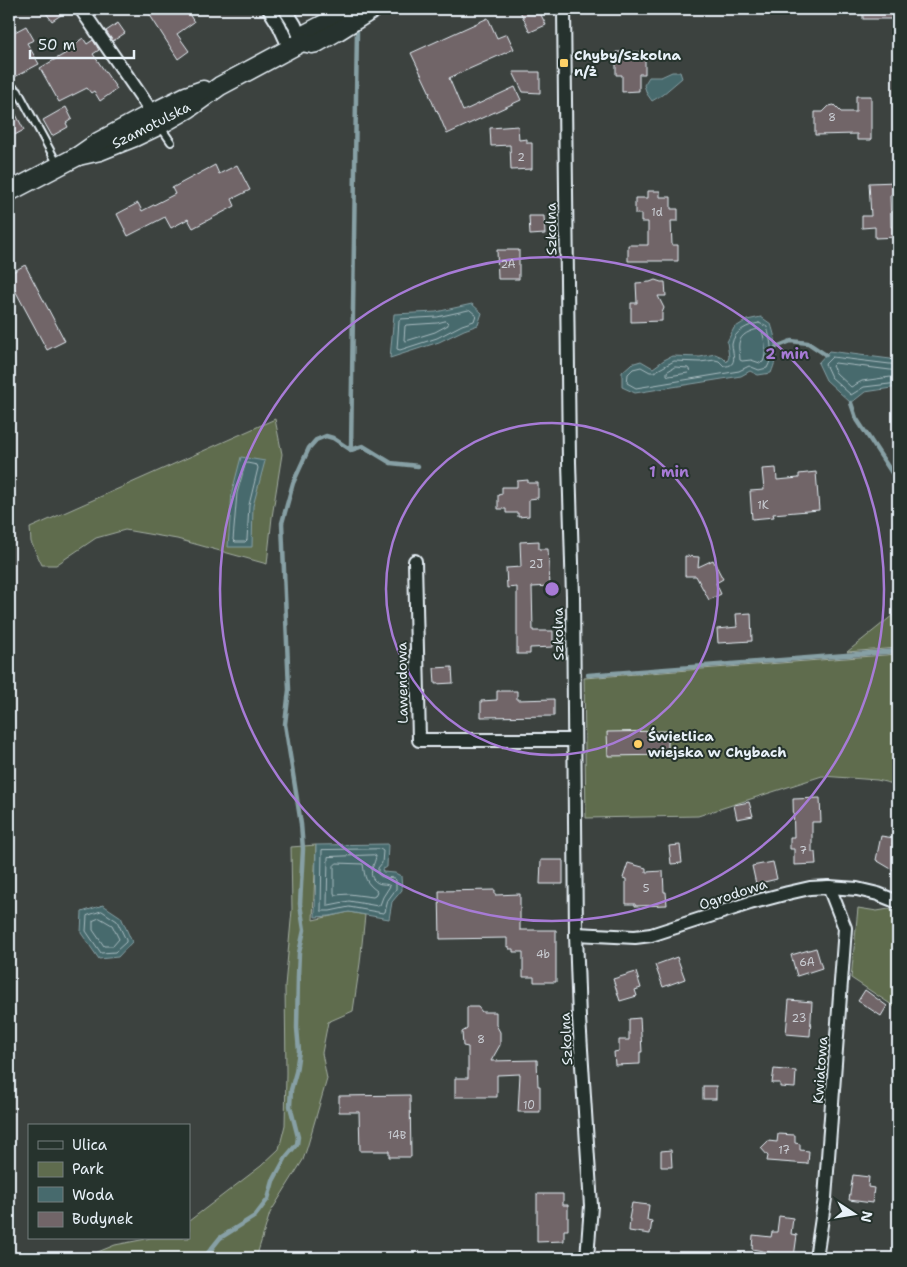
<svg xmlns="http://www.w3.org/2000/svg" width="907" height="1267" viewBox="0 0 907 1267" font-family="'Shantell Sans',sans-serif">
  <rect width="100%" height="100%" fill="#3c423f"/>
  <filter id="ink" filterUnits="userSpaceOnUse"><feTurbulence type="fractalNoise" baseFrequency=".02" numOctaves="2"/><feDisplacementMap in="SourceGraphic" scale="10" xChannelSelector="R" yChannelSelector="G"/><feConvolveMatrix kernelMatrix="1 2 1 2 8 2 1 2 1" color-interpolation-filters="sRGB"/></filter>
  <g filter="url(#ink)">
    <!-- green -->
    <g fill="#5f6c4e" stroke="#a4aea3">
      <path d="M275,419L282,454L272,517L267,564L177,539L125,530L96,538L56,565H42L31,542L30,528Z"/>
      <path d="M898,611V648L847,652Z"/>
      <path d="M898,654V785L877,780L822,776L698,816L586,818L584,678Z"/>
      <path d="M316,845L313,920L349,912L365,915L360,963L353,1011L328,1022L322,1053L327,1079L307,1148L303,1160L270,1213L256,1258H83L115,1245L151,1238H189V1221L261,1166L279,1149L285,1125L286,1073L285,986L292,910L291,847Z"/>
      <path d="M858,908L877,911L889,909L898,914V1009L851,978Z"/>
    </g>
    <!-- water -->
    <g fill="#476a6d" stroke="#87a0a5">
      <path d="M672,72H680L682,78L662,95L652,101L647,94L644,85L649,77H661Z"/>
      <path d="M472,304L482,313L478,325L464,330L439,342L390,358L394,314L436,312Z"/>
      <path d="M761,317L771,324C777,343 779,354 771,373L758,375L750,371L741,376L635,393L622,387V372L631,364L641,361L653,368L664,360L672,356L700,357L715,354L722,357L727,362L729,357L727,342L734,328L747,320Z"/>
      <path d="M829,351L898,360V387L865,392L851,403L826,380L818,363Z"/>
      <path d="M241,457L265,461L253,506L252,547H228L232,492Z"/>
      <path d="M388,844L387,867L382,869L383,872L395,873L401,876L402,890L392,902L389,919L349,912L330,916L315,917L316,845Z"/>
      <path d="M103,905L121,917L132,942L118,957L99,959L81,933L82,912Z"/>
    </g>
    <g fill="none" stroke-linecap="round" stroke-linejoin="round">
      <!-- shore -->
      <g stroke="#a8bbc0" stroke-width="1">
        <path d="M470,310L476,315L474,321L462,325L437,338L400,350L397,349L399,321L400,319L437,317Z"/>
        <path d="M446,321L448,323V325L435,332L406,341L404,340L405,326L406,325L437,323Z"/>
        <path d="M759,323L767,327C771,341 774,356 767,368L759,370L749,366L739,371L636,388L627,383L628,374L633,369L641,367L650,372H654L674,361L700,362L715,360L719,361L724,366C739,367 732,352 732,344C734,331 748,325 759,323Z"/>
        <path d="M758,329L762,331C765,341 767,352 763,362L760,363L751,360L742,361L740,360C740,354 738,348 739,343C741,334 750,331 758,329Z"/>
        <path d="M898,365L832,357L825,364L831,377L851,395L864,387L898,383"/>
        <path d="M675,367L688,368L690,371L688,373L669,376L667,375V372Z"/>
        <path d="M898,371L835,363L832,366L836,373L851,387L862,381L898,376"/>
        <path d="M247,463L257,465L258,468L249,505L247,540L245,542H235L233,540L237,493L245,465Z"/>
        <path d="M380,849L383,851L382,863L378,868V874L382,877L394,878L396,880V889L388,900L385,912L383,913L349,907L330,911H321L322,850Z"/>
        <path d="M374,855L376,856C375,865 365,876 378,883C383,885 386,883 390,886L383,897L380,905L378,906L349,901L329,905H327L328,857Z"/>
        <path d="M337,863L363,864C365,878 365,882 377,891L375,896L373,897L349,894L335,895L334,893V866Z"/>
        <path d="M102,911L117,921L126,940V942L115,952L101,953L86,931L87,916Z"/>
        <path d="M100,918L112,925L119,939L113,946H104L93,930V921Z"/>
      </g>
      <!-- stream -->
      <g stroke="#87a0a5" stroke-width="4.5">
        <path d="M776,347L791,341L808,343L826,355"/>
        <path d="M851,403L856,418L898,482"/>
        <path d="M351,450L357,28"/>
        <path d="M588,675L898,651"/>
        <path d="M204,1258L220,1238L255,1216L268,1199L273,1181L286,1157L297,1144L298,1137L290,1106L291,1090L296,1072L299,1051L297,1028L298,976L299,953L304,930L300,904L303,849L301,824L285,724L289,690L282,523L293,483L309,448L316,440L326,436L333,438L351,450L363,446L391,463L418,466"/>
      </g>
    </g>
    <!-- building -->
    <g fill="#716568" stroke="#e8f1f8">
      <path d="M43,9H70L52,21Z"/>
      <path d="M146,9H186L194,22L177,34L189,51L178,59Z"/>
      <path d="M519,9H538L546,25L530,32Z"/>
      <rect x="863" y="9" width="35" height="10"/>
      <path d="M488,18L497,38L507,34L514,49L449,78L463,111L515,87L521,100L447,134L437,110L436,111L429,94L430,93L411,53Z"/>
      <path d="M118,23L125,33L113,41L106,31Z"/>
      <path d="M26,26L34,40L27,43L39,64L9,80V35Z"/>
      <path d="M83,38L87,44L93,40L99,50L93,54L117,89L100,101L94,91L91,93L87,88L59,102L40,68L68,52L66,50Z"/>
      <path d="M616,52H645V74H639V91L622,92V75H616Z"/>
      <path d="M513,72H540V93L523,92Z"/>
      <path d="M856,96H871V140H857V134L815,135V112H823L829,106L834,105L841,112H856Z"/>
      <path d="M9,101L24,130L9,138Z"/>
      <path d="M66,107L72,119L66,123L68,127L52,136L43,120Z"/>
      <path d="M518,126L519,140L527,139V143H532V169L511,170L510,145L491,146L490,128Z"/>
      <path d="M215,165L219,174L237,165L250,190L232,199L235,206L193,228L188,219L171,228L165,217L128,236L117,214L138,203L142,211L175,194L172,188Z"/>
      <path d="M897,182V195H890L891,227H898V237L875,238V227L862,228V216H871L869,183Z"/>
      <path d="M648,191H660V197H671V209H678V221H671L672,245H678V261H628V245H648V222H641V214H635V198H648Z"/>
      <path d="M529,216H544L545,234L530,235Z"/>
      <path d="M497,250H519V279H498Z"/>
      <path d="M25,265L65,341L47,350L9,279V274Z"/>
      <path d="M655,280L661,282H665L666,296H658L664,308L662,313V321L631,322V303H637L636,283L650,282Z"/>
      <path d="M776,468L777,480L799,478V474L816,472L819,510L773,514L774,517L752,519L750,491L764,490L762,469Z"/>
      <path d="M528,480V483H538V498L529,499V516L518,517V513H506V509H498V495L502,494V487H517V481Z"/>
      <path d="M539,541V549H548L550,586L532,587L533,631H553V647L530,648V654H517V587L507,588L506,568L521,567L520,542Z"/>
      <path d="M685,556L699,557L698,567L713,560L723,579L716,583L721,594L709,600L696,576H685Z"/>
      <path d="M751,613L752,641L718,643L717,629L737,627L736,614Z"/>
      <path d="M452,667L453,683L435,684L434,668Z"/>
      <path d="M497,691H517V700L554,699V716L481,717V701L497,700Z"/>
      <path d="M668,731V755L608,756L607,732Z"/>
      <path d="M820,798L821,822H812V852H815L816,864L794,865V849H790V837H794L793,799Z"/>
      <path d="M749,802L753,816L737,819L734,805Z"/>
      <path d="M881,836L894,838L892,844L898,847V873L876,860Z"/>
      <path d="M680,845L682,863L671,864L669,846Z"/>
      <path d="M541,860H563V884H540Z"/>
      <path d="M773,862L777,879L756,884L752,866Z"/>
      <path d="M628,863L646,868V872L663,871L664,892H666L667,905L635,906V904H626V879L623,878Z"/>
      <path d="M495,890V895L520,894V930H556V982H534V977H523V952H513V949H509V946L507,947V938L440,939L439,891Z"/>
      <path d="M816,948L822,968L797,976L791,955Z"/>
      <path d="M677,957L685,979L663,987L655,965Z"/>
      <path d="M636,972L641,988L635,990L637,996L620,1001L613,979Z"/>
      <path d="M865,990L887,1006L881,1016L858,1001Z"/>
      <path d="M789,1000L812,1002L810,1036L786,1034Z"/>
      <path d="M467,1007H478L482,1012H496V1025L500,1032V1045L491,1061L537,1060L538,1086H540V1112H518L520,1074L497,1075V1097H455V1078H468V1047L463,1046L462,1032L467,1029Z"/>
      <path d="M640,1018L642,1052H640V1064L615,1065L614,1052L619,1051V1040H629V1019Z"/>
      <path d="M774,1069L796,1071L795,1088L780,1087V1083H772Z"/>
      <rect x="703" y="1086" width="13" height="13"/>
      <path d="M410,1095L411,1157H389V1151H360L359,1112H339V1096Z"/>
      <path d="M778,1134L795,1135V1143L800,1144V1150L809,1151L808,1164L767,1161L768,1156L761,1148L768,1141L777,1142Z"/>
      <path d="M671,1150L672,1167H661V1151Z"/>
      <path d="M853,1175L869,1177L868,1187L874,1188L872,1203L849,1200Z"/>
      <path d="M537,1194H563V1205H568V1230H564V1241L537,1242Z"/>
      <path d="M632,1203L649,1205L647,1220L652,1221L650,1234L629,1231L630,1219H629Z"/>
      <path d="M779,1216L793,1218L791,1234L797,1235L794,1257L752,1249L753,1235L771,1237L772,1232H777Z"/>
    </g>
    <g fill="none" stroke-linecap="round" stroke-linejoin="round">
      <!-- lane casing -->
      <g stroke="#e8f1f8" stroke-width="10">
        <g id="lane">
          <path d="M9,85L18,91L58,165"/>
          <path d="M160,126L171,142"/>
        </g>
      </g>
      <!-- street casing -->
      <g stroke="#e8f1f8" stroke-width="16">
        <g id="street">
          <path d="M81,9L156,118"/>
          <path d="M269,9L279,25L290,49"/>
          <path d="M285,9L295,25L302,42"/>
          <path d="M564,9L569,462L573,596L576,934L579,1018L591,1206L587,1258"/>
          <path d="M415,561L419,740H574"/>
          <path d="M576,934L635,937L651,935L750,903L788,893L810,888L829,887L857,889L878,894L898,902"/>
          <path d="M816,1258L825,1198L845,928L829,887"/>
        </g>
      </g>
      <!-- secondary casing -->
      <g stroke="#e8f1f8" stroke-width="21">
        <g id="secondary">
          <path d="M302,42L303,37L307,33L353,9"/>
          <path d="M78,156L100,151L135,137L160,125L188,109L220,86L302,42L312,44L317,43L338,31L373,9"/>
          <path d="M9,192L78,156L98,142L152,113L186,96L203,90"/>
        </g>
      </g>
      <!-- lane -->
      <use href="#lane" stroke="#26332d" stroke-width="6"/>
      <!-- street -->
      <use href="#street" stroke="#26332d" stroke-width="12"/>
      <!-- secondary -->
      <use href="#secondary" stroke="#26332d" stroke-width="18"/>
    </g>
  </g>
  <!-- distance rings -->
  <g fill="none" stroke="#a77bd6" stroke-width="2.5">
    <circle cx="552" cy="589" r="166"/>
    <circle cx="552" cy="589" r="332"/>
  </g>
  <!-- markers -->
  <g fill="#ffd166" stroke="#26332d" stroke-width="2">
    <rect x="559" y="58" width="10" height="10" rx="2.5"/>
    <circle cx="638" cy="744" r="5"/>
  </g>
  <g text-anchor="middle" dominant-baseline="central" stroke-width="4" stroke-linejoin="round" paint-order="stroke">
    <!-- number labels -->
    <g font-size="11" fill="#caced4">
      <text x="832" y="117">8</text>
      <text x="521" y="157">2</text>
      <text x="657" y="212">1d</text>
      <text x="508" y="264">2A</text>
      <text x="763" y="505">1K</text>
      <text x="536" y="564">2J</text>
      <text x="803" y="850">7</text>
      <text x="646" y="888">5</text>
      <text x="543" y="954">4b</text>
      <text x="807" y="962">6A</text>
      <text x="799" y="1018">23</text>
      <text x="481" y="1039">8</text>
      <text x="529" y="1105">10</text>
      <text x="397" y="1135">14B</text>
      <text x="784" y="1150">17</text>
    </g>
    <!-- poi labels -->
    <g font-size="14" font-weight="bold" fill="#e8f1f8" stroke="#26332d" text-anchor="start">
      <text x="574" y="55">Chyby/Szkolna<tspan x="574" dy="16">n/ż</tspan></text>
      <text x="648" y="736">Świetlica<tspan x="648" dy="16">wiejska w Chybach</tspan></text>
    </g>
    <!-- street labels -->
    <g font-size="14" fill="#e8f1f8" stroke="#26332d">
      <text transform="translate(151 125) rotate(-27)">Szamotulska</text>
      <text transform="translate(551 229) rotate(-91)">Szkolna</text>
      <text transform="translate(558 634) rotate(-91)">Szkolna</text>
      <text transform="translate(402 683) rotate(-91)">Lawendowa</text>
      <text transform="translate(733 894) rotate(-18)">Ogrodowa</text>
      <text transform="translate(566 1039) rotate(-93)">Szkolna</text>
      <text transform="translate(820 1070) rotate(-86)">Kwiatowa</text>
    </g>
  </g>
  <circle cx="552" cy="589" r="8" fill="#a77bd6" stroke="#26332d" stroke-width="2.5"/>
  <g font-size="15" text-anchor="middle" font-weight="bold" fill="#a77bd6" stroke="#26332d" stroke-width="4" stroke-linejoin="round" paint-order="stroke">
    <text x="787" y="359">2 min</text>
    <text x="669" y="477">1 min</text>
  </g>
  <!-- margin -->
  <rect width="907" height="1267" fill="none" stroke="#26332d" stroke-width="30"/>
  <rect x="15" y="15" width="877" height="1237" fill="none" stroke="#e8f1f8" stroke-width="2" filter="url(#ink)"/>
  <!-- legend -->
  <rect x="28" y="1124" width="162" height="115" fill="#26332d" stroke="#747f7e"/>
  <rect x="38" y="1141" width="25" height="8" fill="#26332d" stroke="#747f7e"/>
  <text x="72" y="1150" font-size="15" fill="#e8f1f8">Ulica</text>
  <rect x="38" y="1162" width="25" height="15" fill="#5f6c4e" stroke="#747f7e"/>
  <text x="72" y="1174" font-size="15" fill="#e8f1f8">Park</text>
  <rect x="38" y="1187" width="25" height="15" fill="#476a6d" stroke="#747f7e"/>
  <text x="72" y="1200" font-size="15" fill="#e8f1f8">Woda</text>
  <rect x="38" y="1212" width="25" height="15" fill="#716568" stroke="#747f7e"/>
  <text x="72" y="1224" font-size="15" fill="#e8f1f8">Budynek</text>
  <!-- north arrow -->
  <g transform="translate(854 1214) rotate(102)" stroke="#26332d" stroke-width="4" paint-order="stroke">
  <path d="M0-4L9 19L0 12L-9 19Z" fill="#e8f1f8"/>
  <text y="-8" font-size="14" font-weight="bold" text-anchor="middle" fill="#e8f1f8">N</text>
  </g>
  <!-- scale -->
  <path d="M30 50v8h104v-8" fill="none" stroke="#e8f1f8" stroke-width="2.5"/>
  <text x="38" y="50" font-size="15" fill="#e8f1f8" stroke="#26332d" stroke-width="4" paint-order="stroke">50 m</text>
</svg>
